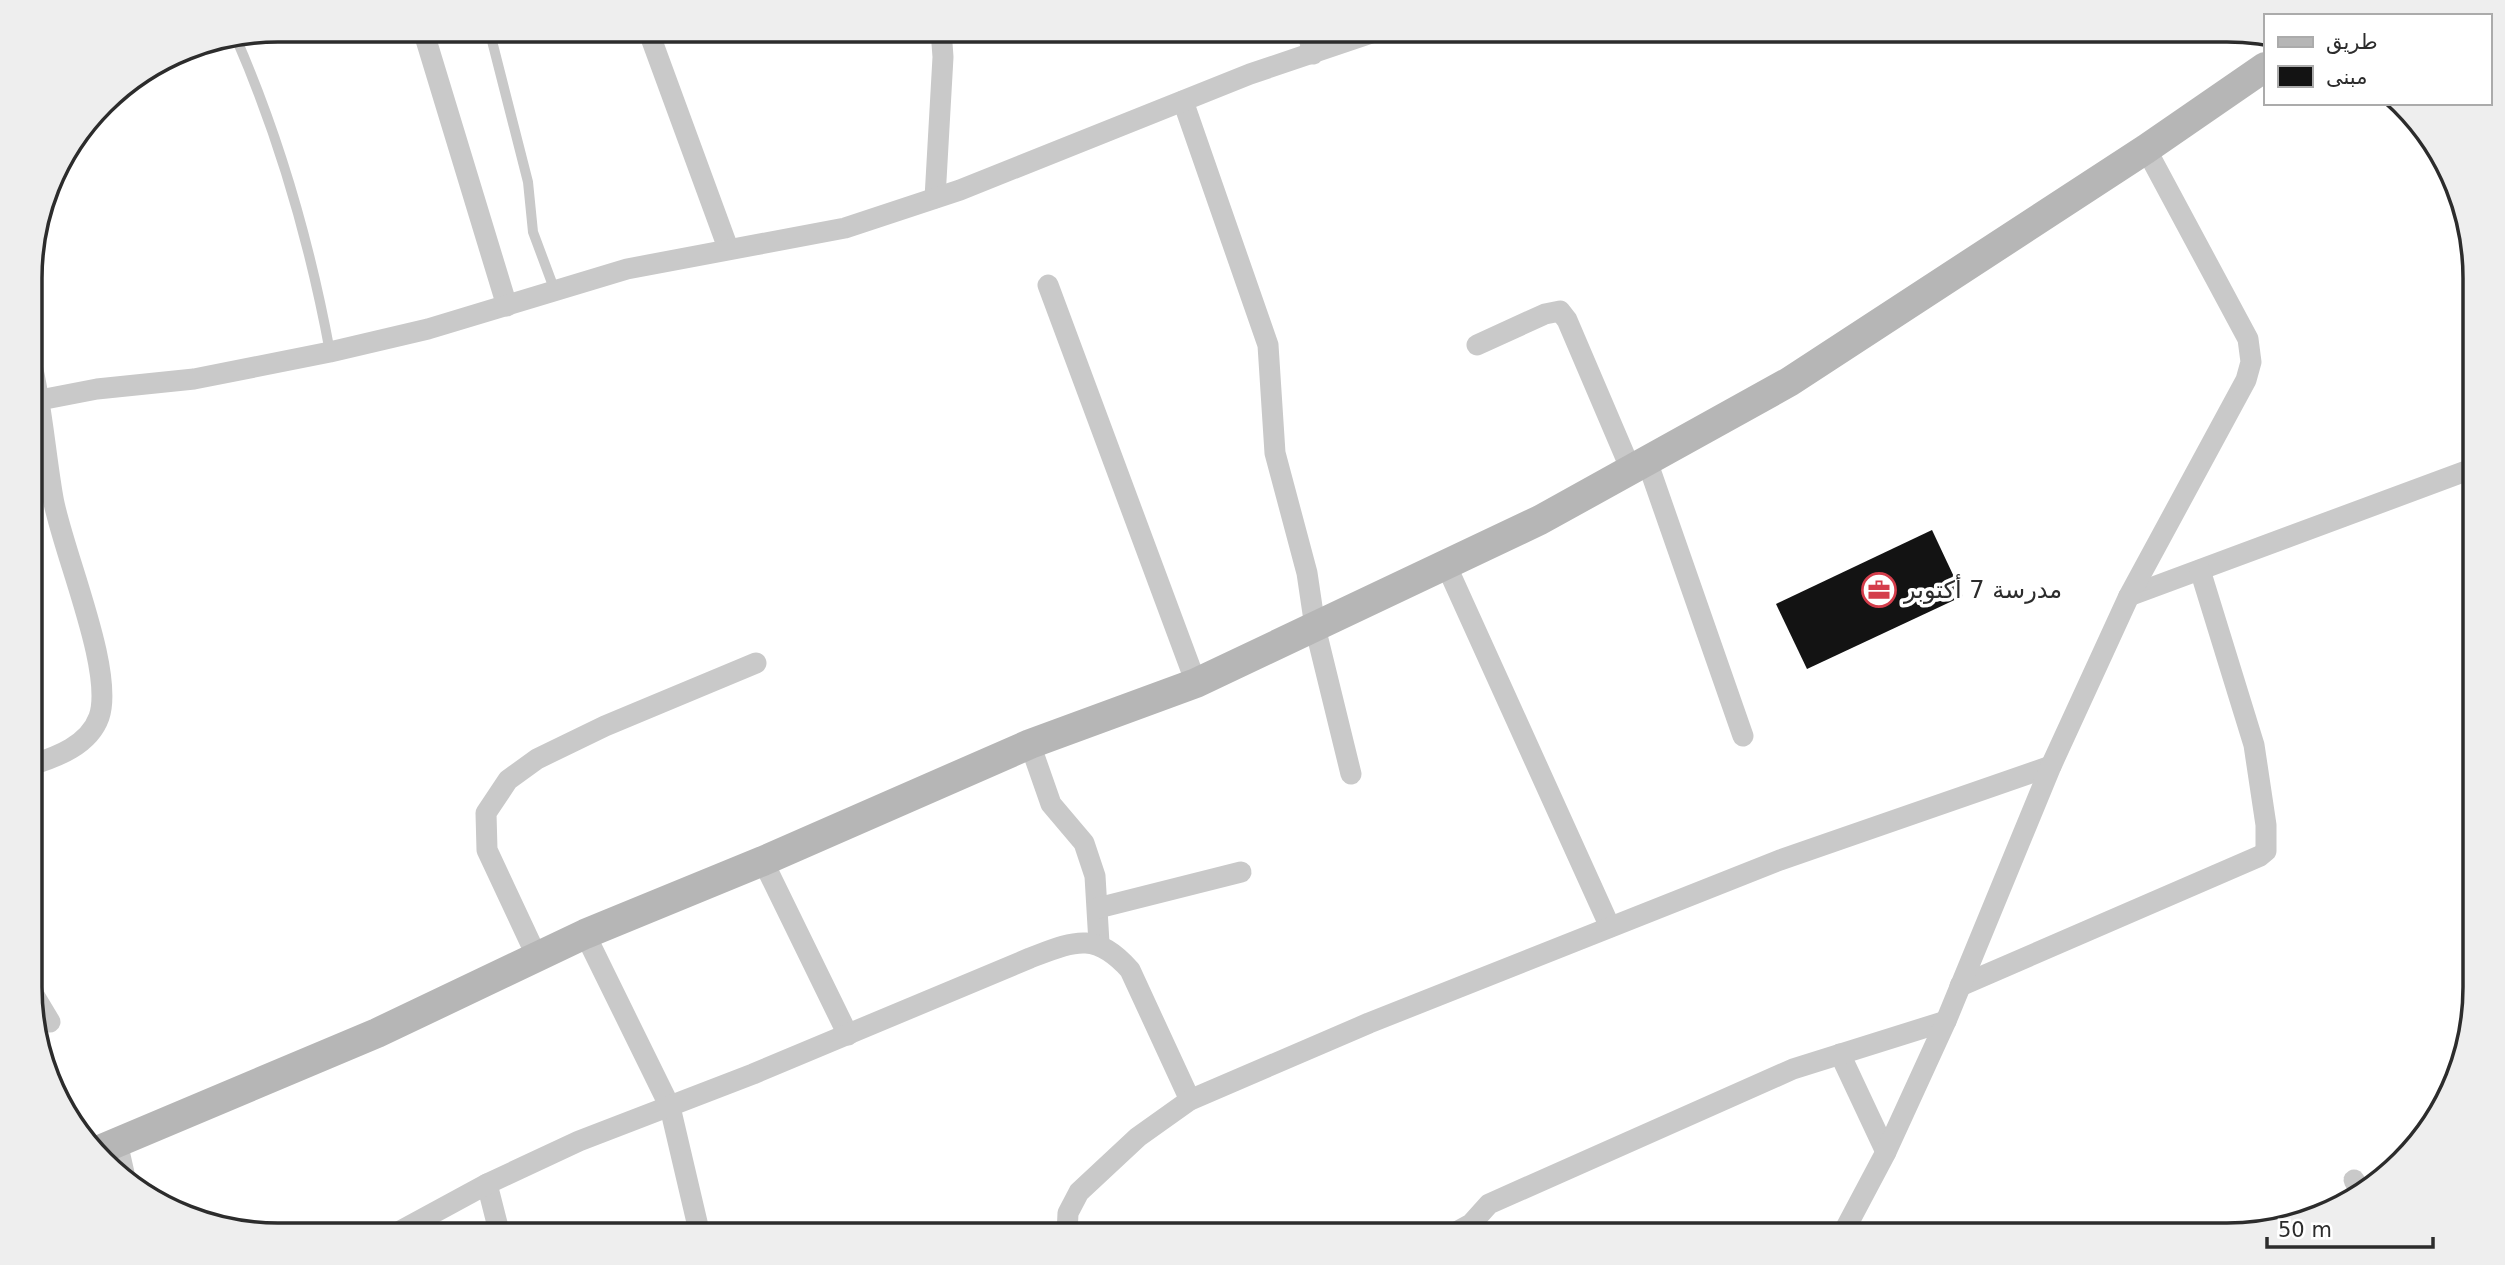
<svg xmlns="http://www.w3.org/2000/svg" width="2505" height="1265" viewBox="0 0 2505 1265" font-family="'DejaVu Sans',Cairo,sans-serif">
  <rect width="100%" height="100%" fill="#fff"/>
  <!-- building -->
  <path fill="#131313" d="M1932,530L1963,596L1807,669L1776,604Z"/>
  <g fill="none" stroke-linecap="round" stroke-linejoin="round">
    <!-- lane -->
    <g stroke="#c9c9c9" stroke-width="10">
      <path d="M491,37L528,182L533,232L555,291"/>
      <path d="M236,38C280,139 310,244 330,352"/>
    </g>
    <!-- street -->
    <g stroke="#c9c9c9" stroke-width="21">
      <path d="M423,30L507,306"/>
      <path d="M648,30L728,248"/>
      <path d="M1307,30L1313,54"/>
      <path d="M1183,101L1268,345L1275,453L1307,573L1315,627L1351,774"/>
      <path d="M935,198L943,57L941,30"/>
      <path d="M1048,285L1196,683"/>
      <path d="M1477,345L1545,314L1560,311L1567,320L1631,470"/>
      <path d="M31,361C42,406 45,452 53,498C62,550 115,671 99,717C89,745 57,757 31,765"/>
      <path d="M31,399L40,400L97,389L194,379L330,352L428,329L627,269L845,228L960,190L1250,74L1380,30"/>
      <path d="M1647,461L1743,736"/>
      <path d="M1447,567L1610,927"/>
      <path d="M2129,596L2474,468"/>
      <path d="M1030,744L1051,804L1084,843L1095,876L1099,943"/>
      <path d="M763,861L848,1035"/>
      <path d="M1098,908L1241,872"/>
      <path d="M585,934L670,1107L700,1235"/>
      <path d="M537,957L487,850L486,813L508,780L537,759L605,726L756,663"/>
      <path d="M1960,986L2260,856L2266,851V825L2254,745L2200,570"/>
      <path d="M32,992L50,1022"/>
      <path d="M1840,1054L1886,1152"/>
      <path d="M117,1142L124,1173"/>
      <path d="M2354,1180L2362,1194"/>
      <path d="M487,1184L500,1235"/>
      <path d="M393,1235L487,1184L579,1141L753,1074L1030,958C1075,941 1095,931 1130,970L1190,1100"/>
      <path d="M1067,1235L1068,1213L1079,1192L1138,1137L1190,1100L1369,1023L1780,860L2051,766"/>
      <path d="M1451,1235L1471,1224L1489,1204L1793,1069L1946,1021"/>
      <path d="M1842,1235L1886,1152L1946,1021L2051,766L2129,596L2246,380L2251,362L2248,339L2146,149"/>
    </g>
    <!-- secondary -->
    <path stroke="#b6b6b6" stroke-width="30" d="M97,1151L377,1033L585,934L763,861L1030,744L1196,683L1540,520L1789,382L2146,149L2265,67"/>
  </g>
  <!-- icons -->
  <defs>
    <g id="office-ring" transform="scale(1.75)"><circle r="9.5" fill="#fff" stroke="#d43d4b" stroke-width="1.5"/><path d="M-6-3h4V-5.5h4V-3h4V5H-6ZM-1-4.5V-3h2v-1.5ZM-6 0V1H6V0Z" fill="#d43d4b"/></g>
  </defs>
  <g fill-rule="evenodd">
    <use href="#office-ring" x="1879" y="590"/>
  </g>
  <g text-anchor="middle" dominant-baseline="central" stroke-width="7" stroke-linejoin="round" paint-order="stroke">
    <!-- poi labels -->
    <g font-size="24" fill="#2c2c2c" stroke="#fff" text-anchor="start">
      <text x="1904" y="590">مدرسة 7 أكتوبر</text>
    </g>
  </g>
  <!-- crop -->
  <path d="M0 0H2505V1265H0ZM278 42H2227A236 236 0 0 1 2463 278V987A236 236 0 0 1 2227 1223H278A236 236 0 0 1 42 987V278A236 236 0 0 1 278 42Z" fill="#eee" fill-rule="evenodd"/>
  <path fill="none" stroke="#2c2c2c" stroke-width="3.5" d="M278 42H2227A236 236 0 0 1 2463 278V987A236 236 0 0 1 2227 1223H278A236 236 0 0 1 42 987V278A236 236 0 0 1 278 42Z"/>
  <!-- legend -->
  <rect x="2264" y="14" width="228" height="91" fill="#ffffff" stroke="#ababab" stroke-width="2"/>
  <rect x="2278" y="37" width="35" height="10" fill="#b6b6b6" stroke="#ababab" stroke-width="2"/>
  <text x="2326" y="49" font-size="21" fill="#2c2c2c">طريق</text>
  <rect x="2278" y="66" width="35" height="21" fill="#131313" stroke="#ababab" stroke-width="2"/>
  <text x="2326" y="84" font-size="21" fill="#2c2c2c">مبنى</text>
  <!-- scale -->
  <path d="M2267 1237v10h166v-10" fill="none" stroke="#2c2c2c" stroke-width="3.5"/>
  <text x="2278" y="1237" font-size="21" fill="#2c2c2c" stroke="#ffffff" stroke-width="5" paint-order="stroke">50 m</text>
</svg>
